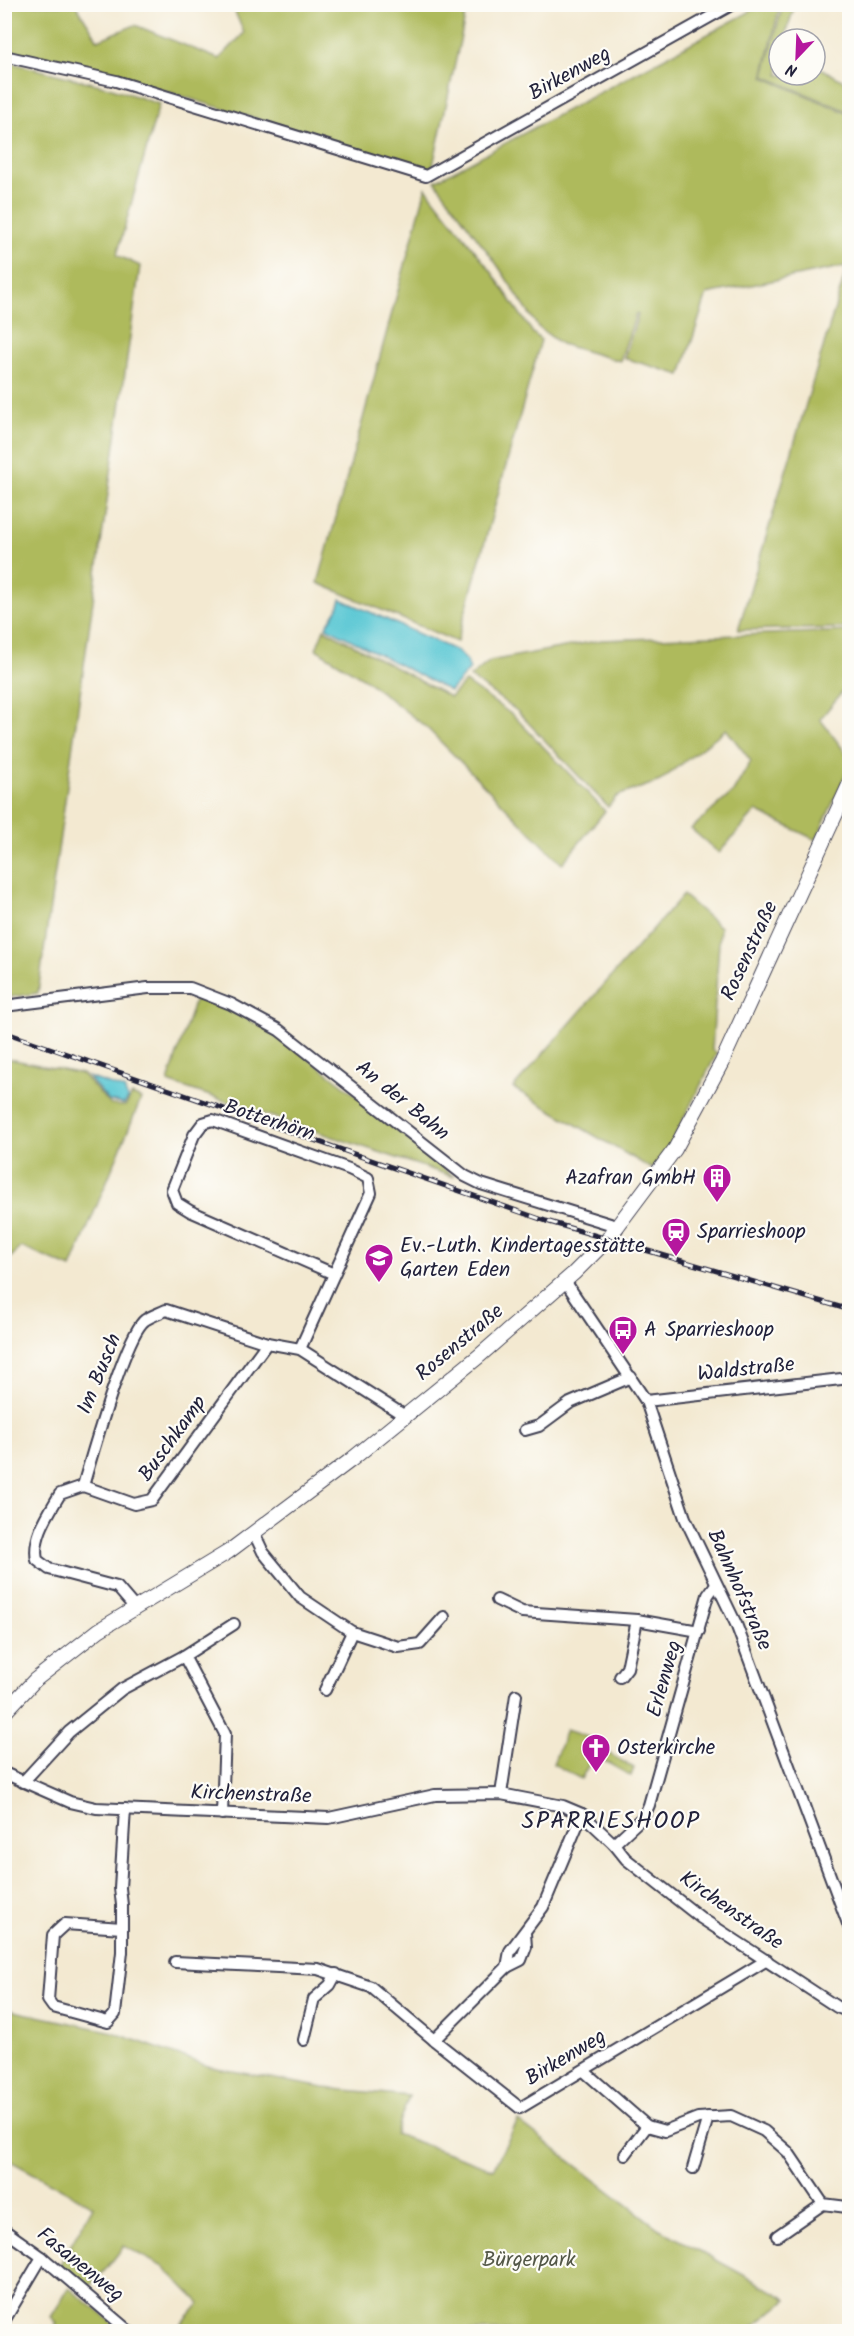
<svg xmlns="http://www.w3.org/2000/svg" width="854" height="2336" viewBox="0 0 854 2336" font-family="Kalam,sans-serif">
  <rect width="100%" height="100%" fill="#fdfcf7"/>
  <filter id="ink" filterUnits="userSpaceOnUse"><feTurbulence type="fractalNoise" baseFrequency=".0167" numOctaves="2"/><feDisplacementMap in="SourceGraphic" scale="12" xChannelSelector="R" yChannelSelector="G"/><feConvolveMatrix kernelMatrix="1 2 1 2 8 2 1 2 1" color-interpolation-filters="sRGB"/></filter>
  <filter id="wash" filterUnits="userSpaceOnUse"><feTurbulence type="fractalNoise" baseFrequency=".008" numOctaves="4" result="noise"/><feDisplacementMap in="SourceGraphic" scale="24" xChannelSelector="R" yChannelSelector="G"/><feGaussianBlur stdDeviation="1.35" result="paint"/><feColorMatrix in="noise" values="0 0 0 0 0 0 0 0 0 0 0 0 0 0 0 0 0 1.4 0 .05"/><feComposite in="paint" operator="in"/></filter>
  <g filter="url(#wash)">
    <rect width="100%" height="100%" fill="#f3e9d1"/>
    <!-- green -->
    <g fill="#aeba5c" stroke="#686e4c" stroke-width="1.5">
      <path d="M462,4L465,15L463,27L433,166L423,169L115,76L5,49V5H76L98,40L135,25L219,59L244,33L232,5Z"/>
      <path d="M783,4L795,5L784,39H779V75H815V65L849,84V112L764,76Z"/>
      <path d="M762,5H780L763,77L849,114L850,253L846,266L707,294L681,375L624,358L638,315L636,314L620,361L561,344L538,327L498,266L435,181Z"/>
      <path d="M4,61L112,88L159,104L117,255L140,266L38,993L5,998Z"/>
      <path d="M426,188L491,271L533,333L541,340L457,642L318,583Z"/>
      <path d="M849,260V628L738,630L847,268Z"/>
      <path d="M324,629L450,697L465,682L514,716L605,811L562,864L427,728L366,680L316,649Z"/>
      <path d="M849,631V684L820,719L849,757V767L816,840L756,811L719,853L691,829L733,792L751,761L726,729L660,781L617,796L608,807L517,711L470,677L490,661L602,640Z"/>
      <path d="M683,895L720,927L712,1050L717,1053L670,1145L652,1169L513,1088Z"/>
      <path d="M196,996C223,1007 250,1019 274,1034C337,1076 395,1128 454,1177L168,1082Z"/>
      <path d="M5,1058L82,1074L111,1105L125,1106L132,1095L141,1099L71,1268L21,1247L5,1263Z"/>
      <path d="M566,1730L603,1742L606,1752L634,1768L631,1776L594,1755L581,1779L553,1764Z"/>
      <path d="M4,2009L109,2031L211,2067L324,2088L409,2096L395,2134L493,2169L518,2121L658,2228L787,2299L748,2331H175L200,2303L165,2268L124,2246L106,2269L86,2290L59,2266L93,2206L5,2158V2069L9,2068Z"/>
      <path d="M69,2288L123,2331L49,2332L57,2324L51,2317Z"/>
    </g>
    <!-- water -->
    <g fill="#5cc8d4" stroke="#3f7588" stroke-width="1.5">
      <path d="M341,599L457,651L466,660L470,669L450,691L326,627L338,608Z"/>
      <path d="M88,1077L124,1089L128,1099L124,1104L109,1101Z"/>
    </g>
  </g>
  <g filter="url(#ink)">
    <g fill="none" stroke-linecap="round" stroke-linejoin="round">
      <!-- minor casing -->
      <g stroke="#414052" stroke-width="14">
        <g id="minor">
          <path d="M4,56L116,81L426,176L733,4"/>
          <path d="M4,1006L148,988H190L231,1004L279,1030L465,1176L481,1184L610,1224L617,1229"/>
          <path d="M565,1281L646,1401L685,1518L736,1624L850,1929"/>
          <path d="M300,1349L371,1193L368,1178L349,1169L213,1120L203,1123L194,1135L172,1190L177,1203L190,1211L334,1274"/>
          <path d="M646,1401L850,1378"/>
          <path d="M525,1430L539,1426L570,1403L631,1377"/>
          <path d="M83,1486L134,1504L152,1500L267,1343"/>
          <path d="M254,1533L263,1552L300,1597L352,1632L398,1647L420,1644L444,1617"/>
          <path d="M497,1600L522,1612L637,1620L699,1631"/>
          <path d="M135,1608L117,1587L49,1569L37,1560C32,1537 49,1513 60,1494L83,1486C91,1458 126,1334 145,1320C151,1316 160,1313 166,1310L267,1343L300,1349L405,1416"/>
          <path d="M184,1656L234,1624"/>
          <path d="M620,1677L627,1668L637,1620"/>
          <path d="M325,1690L352,1632"/>
          <path d="M4,1773L70,1802L96,1808L329,1818L435,1795L501,1794L563,1806L582,1814L614,1844L626,1859L701,1918L837,2007L850,2012"/>
          <path d="M23,1782L69,1732L122,1689L184,1656L225,1734L222,1814"/>
          <path d="M501,1794L516,1695"/>
          <path d="M614,1844L644,1816L649,1805L708,1595L716,1584"/>
          <path d="M122,1928L65,1924L53,1935L48,2000L53,2007L108,2022L115,2014L122,1952V1905L120,1888L125,1809"/>
          <path d="M175,1962L318,1969L371,1987L434,2040L520,2108L767,1960"/>
          <path d="M507,1967L521,1960L526,1947L525,1933"/>
          <path d="M304,2040L314,1999L330,1985L336,1974"/>
          <path d="M434,2040L507,1967L510,1951L543,1907L582,1814"/>
          <path d="M584,2071L647,2126L665,2131L698,2118L731,2116L764,2131L788,2152L823,2204L847,2207L850,2205"/>
          <path d="M625,2155L647,2126"/>
          <path d="M693,2168L708,2117"/>
          <path d="M4,2230L42,2257L130,2332"/>
          <path d="M777,2236L823,2204"/>
          <path d="M4,2321L42,2257"/>
        </g>
      </g>
      <!-- secondary casing -->
      <g stroke="#414052" stroke-width="16">
        <path id="secondary" d="M4,1713L35,1680L99,1630L228,1552L351,1460L478,1357L574,1273L607,1240L675,1149L722,1062L850,783"/>
      </g>
      <!-- minor -->
      <use href="#minor" stroke="#fff" stroke-width="10"/>
      <!-- secondary -->
      <use href="#secondary" stroke="#fff" stroke-width="14"/>
      <!-- rail casing -->
      <g stroke="#22223b" stroke-width="5">
        <path id="rail" d="M4,1032L546,1221L850,1310"/>
      </g>
      <!-- rail -->
      <use href="#rail" stroke="#fdfcf7" stroke-width="3" stroke-dasharray="9" stroke-linecap="butt"/>
    </g>
  </g>
  <!-- icons -->
  <defs>
    <g id="building-pin" transform="scale(1.5)"><path d="M0 17L-7.5 6A9.5 9.5 0 1 1 7.5 6Z" fill="#b5179e" stroke="#fdfcf7"/><path d="M-4-6H4V6H1V3H-1V6H-4ZM-2.5-4.3h1.7v1.8h-1.7ZM.8-4.3h1.7v1.8H.8ZM-2.5-1h1.7V.8h-1.7ZM.8-1h1.7V.8H.8Z" fill="#fff"/></g>
    <g id="station-pin" transform="scale(1.5)"><path d="M0 17L-7.5 6A9.5 9.5 0 1 1 7.5 6Z" fill="#b5179e" stroke="#fdfcf7"/><path d="M-3-6H3Q5-6 5-4V2Q5 4 3 4L4.5 6H3L1.5 4h-3L-3 6H-4.5L-3 4Q-5 4-5 2V-4Q-5-6-3-6ZM-3.5-4v3h7v-3ZM-3.5 1v1.5H-2V1ZM2 1v1.5H3.5V1Z" fill="#fff"/></g>
    <g id="school-pin" transform="scale(1.5)"><path d="M0 17L-7.5 6A9.5 9.5 0 1 1 7.5 6Z" fill="#b5179e" stroke="#fdfcf7"/><path d="M0-5L7-2L0 1L-7-2ZM-4 1L0 2.5L4 1V4Q0 6-4 4Z" fill="#fff"/></g>
    <g id="bus-pin" transform="scale(1.5)"><path d="M0 17L-7.5 6A9.5 9.5 0 1 1 7.5 6Z" fill="#b5179e" stroke="#fdfcf7"/><path d="M-5-6H5V4H4V6H2V4H-2V6H-4V4H-5ZM-3.5-4V0h7V-4ZM-3.5 1.2v1.5H-2V1.2ZM2 1.2v1.5H3.5V1.2Z" fill="#fff"/></g>
    <g id="church-pin" transform="scale(1.5)"><path d="M0 17L-7.5 6A9.5 9.5 0 1 1 7.5 6Z" fill="#b5179e" stroke="#fdfcf7"/><path d="M-1.2-6h2.4v3.5h3.3v2.4h-3.3V6h-2.4V-.1h-3.3v-2.4h3.3Z" fill="#fff"/></g>
  </defs>
  <g fill-rule="evenodd">
    <use href="#building-pin" x="717" y="1178"/>
    <use href="#station-pin" x="676" y="1232"/>
    <use href="#school-pin" x="379" y="1258"/>
    <use href="#bus-pin" x="623" y="1330"/>
    <use href="#church-pin" x="596" y="1748"/>
  </g>
  <g text-anchor="middle" dominant-baseline="central" stroke-width="4.5" stroke-linejoin="round" paint-order="stroke">
    <!-- street labels -->
    <g font-size="21" fill="#22223b" stroke="#fdfcf7">
      <text transform="translate(570 74) rotate(-29)">Birkenweg</text>
      <text transform="translate(750 951) rotate(-65)">Rosenstraße</text>
      <text transform="translate(402 1101) rotate(39)">An der Bahn</text>
      <text transform="translate(269 1121) rotate(18)">Botterhörn</text>
      <text transform="translate(460 1343) rotate(-40)">Rosenstraße</text>
      <text transform="translate(746 1370) rotate(-6)">Waldstraße</text>
      <text transform="translate(100 1374) rotate(-68)">Im Busch</text>
      <text transform="translate(173 1439) rotate(-54)">Buschkamp</text>
      <text transform="translate(739 1590) rotate(66)">Bahnhofstraße</text>
      <text transform="translate(665 1679) rotate(-74)">Erlenweg</text>
      <text transform="translate(251 1795) rotate(2)">Kirchenstraße</text>
      <text transform="translate(731 1911) rotate(35)">Kirchenstraße</text>
      <text transform="translate(566 2058) rotate(-31)">Birkenweg</text>
      <text transform="translate(80 2265) rotate(39)">Fasanenweg</text>
    </g>
    <!-- poi labels -->
    <g font-size="21" fill="#22223b" stroke="#fdfcf7" text-anchor="start">
      <text x="696" y="1178" text-anchor="end">Azafran GmbH</text>
      <text x="697" y="1232">Sparrieshoop</text>
      <text x="400" y="1246">Ev.-Luth. Kindertagesstätte<tspan x="400" dy="24">Garten Eden</tspan></text>
      <text x="644" y="1330">A Sparrieshoop</text>
      <text x="617" y="1748">Osterkirche</text>
    </g>
    <!-- park labels -->
    <g font-size="21" fill="#535747" stroke="#fdfcf7">
      <text x="529" y="2260">Bürgerpark</text>
    </g>
    <!-- quarter labels -->
    <g font-size="24" letter-spacing="1.5" fill="#22223b" stroke="#fdfcf7">
      <text x="611" y="1821">SPARRIESHOOP</text>
    </g>
  </g>
  <!-- margin -->
  <rect width="854" height="2336" fill="none" stroke="#fdfcf7" stroke-width="24"/>
  <!-- north arrow -->
  <g transform="translate(797 57) rotate(203)"><circle r="28" fill="#fdfcf7" stroke="#a5a5ac" stroke-width="1.5"/>
  <path d="M0-4.5L10 22L0 15L-10 22Z" fill="#b5179e"/>
  <text y="-9" font-size="16" font-weight="bold" text-anchor="middle" fill="#22223b">N</text>
  </g>
</svg>
